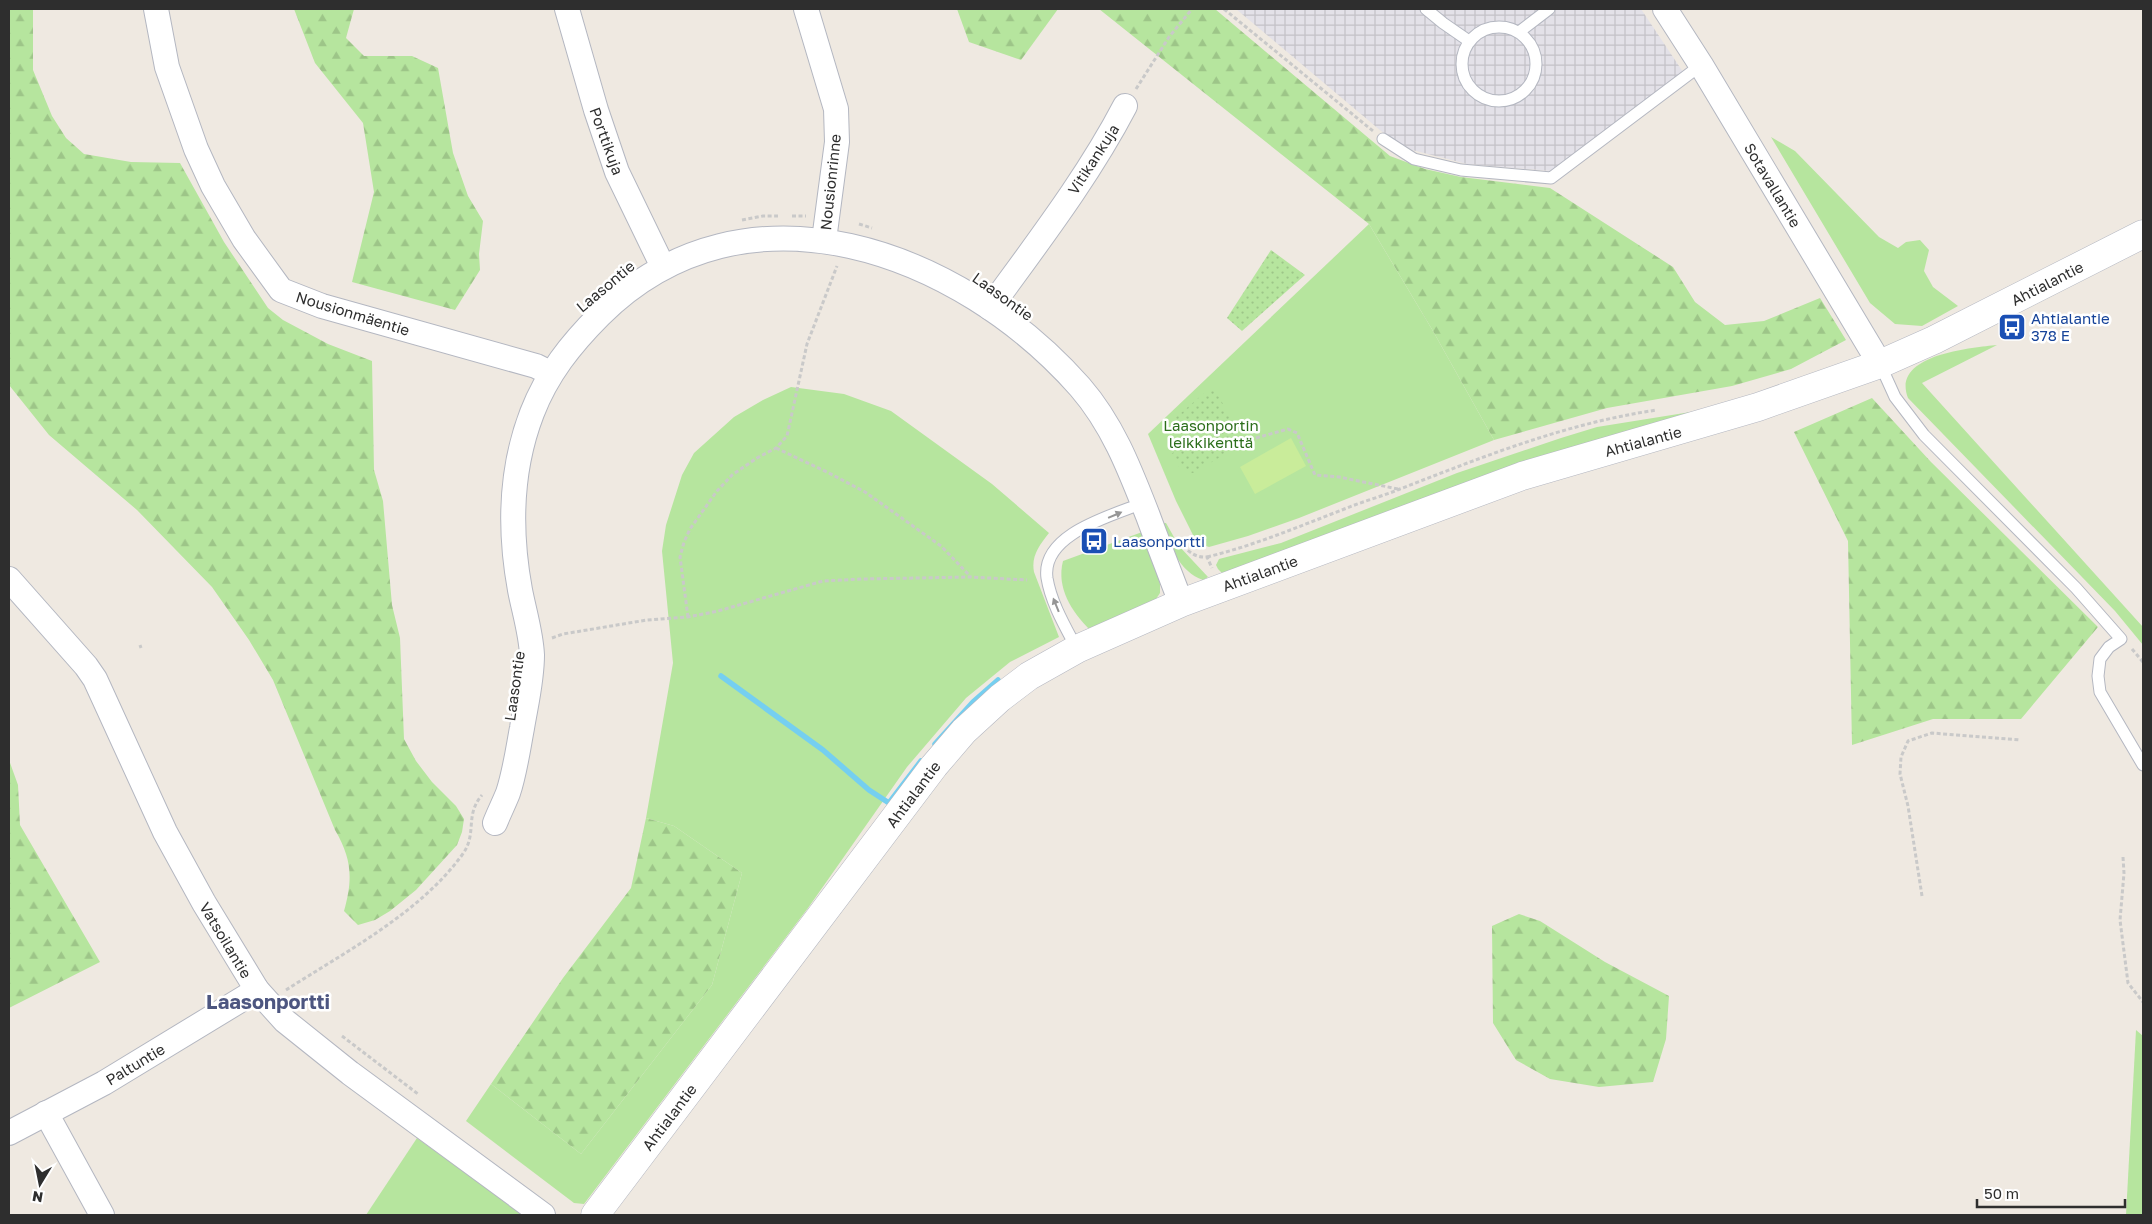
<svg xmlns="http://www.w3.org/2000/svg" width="2152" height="1224" viewBox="0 0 2152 1224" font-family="'Golos Text',sans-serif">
  <defs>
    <pattern id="industrial-grid" width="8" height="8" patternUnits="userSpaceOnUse" patternTransform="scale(1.25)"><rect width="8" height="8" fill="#e3e1e8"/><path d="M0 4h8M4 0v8" fill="none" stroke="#c3c1c7"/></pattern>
    <pattern id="forest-firs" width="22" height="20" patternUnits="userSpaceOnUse" patternTransform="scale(1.25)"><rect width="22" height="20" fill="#b6e59e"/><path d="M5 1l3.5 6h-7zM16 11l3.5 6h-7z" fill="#9dc588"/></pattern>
    <pattern id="park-dots" width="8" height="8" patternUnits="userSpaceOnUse" patternTransform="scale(1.25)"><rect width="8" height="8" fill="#b6e59e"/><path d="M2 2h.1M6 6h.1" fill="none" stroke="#9dc588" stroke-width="1.8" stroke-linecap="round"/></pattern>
  </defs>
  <rect width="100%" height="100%" fill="#efe9e1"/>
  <!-- industrial -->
  <path fill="url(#industrial-grid)" d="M1236,9H1641L1683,72L1550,171L1467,164L1412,150L1381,131Z"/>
  <!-- grass -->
  <g fill="#b6e59e">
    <path d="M1771,137L1795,151L1879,237L1898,248L1906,242L1920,240L1929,250L1924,271L1933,287L1958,306L1922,326L1895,324L1870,303Z"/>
    <path d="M1369,224L1433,331L1494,440L1299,518L1248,536L1209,547L1197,543L1176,501L1148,434Z"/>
    <path d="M1997,345L1922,383L2143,627V645L2115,611L1908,398C1891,355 1969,348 1997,345Z"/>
    <path d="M791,387L844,394L891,411L992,484L1049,533C1039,546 1031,556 1034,572L1059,637L1010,662L966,698L907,767L808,908L584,1204L574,1203L466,1121L491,1084L581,1154L712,985L742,873L674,826L646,818L673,663L662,551L666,525L682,475L694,453L734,417L763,400Z"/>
    <path d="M1703,410L1225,576L1218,569L1216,565L1219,559L1281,543L1457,473L1561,438L1597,427Z"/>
    <path d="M1163,523H1166L1179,546L1208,577L1203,580C1180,572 1168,545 1163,523Z"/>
    <path d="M1145,531L1160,584V593L1152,605L1090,630C1072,612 1056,588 1063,561Z"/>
    <path d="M2136,1030L2143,1036V1215H2126Z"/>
    <path d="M417,1138L524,1215H366Z"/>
  </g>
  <!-- forest -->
  <g fill="url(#forest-firs)">
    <path d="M9,9H33V70L52,116L66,138L84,154L131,162L180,163L224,242L268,308L283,320L328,344L372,361L374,470L383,501L392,605L400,638L404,739L416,761L432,782L456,806L464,819L462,832L457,845L416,890L390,911L375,920L358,925L344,911C353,879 352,859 335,830L273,680L249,640L212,587L137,510L49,435L9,385Z"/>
    <path d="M294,9H354L346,38L364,56H412L438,68L453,153L468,196L483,221L479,254L480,270L455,310L352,282L374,192L363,123L315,63Z"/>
    <path d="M957,9H1058L1021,60L969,42Z"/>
    <path d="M1099,9H1215L1390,156L1425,169L1461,177L1550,188L1673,267L1695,302L1725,325L1764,321L1820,298L1846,340L1791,369L1732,386L1607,408L1494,440L1433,331L1369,224Z"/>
    <path d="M1872,398L1931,462L2098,627L2021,719H1933L1852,745L1848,541L1794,432Z"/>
    <path d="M9,760L18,785L20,825L100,962L9,1008Z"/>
    <path d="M646,818L674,826L742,873L712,985L581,1154L491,1084L563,978L631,888Z"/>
    <path d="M1519,914L1540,921L1605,962L1669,996L1666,1039L1653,1082L1599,1087L1550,1079L1516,1060L1493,1023L1492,926Z"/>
  </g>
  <!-- park -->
  <g fill="url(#park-dots)">
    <path d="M1271,250L1305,275L1242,331L1227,318Z"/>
    <path d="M1210,388L1214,389L1246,442L1193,473C1178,470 1178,466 1171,454L1182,447L1186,437L1183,430L1174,419Z"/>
  </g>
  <!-- pitch -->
  <path fill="#c9ec9a" d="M1291,438L1306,466L1255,494L1240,467Z"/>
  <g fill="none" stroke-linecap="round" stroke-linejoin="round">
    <!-- stream -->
    <g stroke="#75cff0" stroke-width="5.5">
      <path d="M721,676L823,750L869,790L889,803L921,761"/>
      <path d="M935,744L973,702L998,680"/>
    </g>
    <!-- service casing -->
    <g stroke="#b4b7c1" stroke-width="13">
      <g id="service">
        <path d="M1426,9L1443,23L1469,41"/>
        <circle cx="1499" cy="64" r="37"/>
        <path d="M1519,32L1549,9"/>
        <path d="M1383,139L1414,159L1461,170L1551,178L1701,65"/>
        <path d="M1880,364L1895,397L1924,435L2076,588L2121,639L2109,647L2100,659L2098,676L2100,692L2143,765"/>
        <path d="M1077,649C1066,628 1051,603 1047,578C1041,534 1111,516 1143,503"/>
      </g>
    </g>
    <!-- minor casing -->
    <g stroke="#b4b7c1" stroke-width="26">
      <g id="minor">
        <path d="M156,9L167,67L196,149L213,186L244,239L281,290L322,306L536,366L550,373"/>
        <path d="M567,9L596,110L617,172L663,267"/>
        <path d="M806,9L836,109L837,142L824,240"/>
        <path d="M1665,9L1701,65L1880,364"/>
        <path d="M990,308C1037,243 1088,177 1125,106"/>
        <path d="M9,579L86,666L95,679L165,832L204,903L257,990L285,1021L350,1073L543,1215"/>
        <path d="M495,823C499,813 504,803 508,793C515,772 518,749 522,728C526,704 532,680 532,655C531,633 524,611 520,590C509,530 510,470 532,413C547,374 571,344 600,315C746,170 961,252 1080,387C1113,425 1130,470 1148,516C1159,546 1170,574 1181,603"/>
        <path d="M46,1113L102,1215"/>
        <path d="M9,1133L104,1083L257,990"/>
      </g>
    </g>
    <!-- tertiary casing -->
    <g stroke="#b4b7c1" stroke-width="29">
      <path id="tertiary" d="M595,1215L934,766L964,731L1000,698L1029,676L1077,649L1181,603L1522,476L1758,407L1880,364L1934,340L2143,234"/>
    </g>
    <!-- path -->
    <g stroke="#c9c9c9" stroke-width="3" stroke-dasharray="4 2.5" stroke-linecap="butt">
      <path d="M1224,9L1373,131"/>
      <path d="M1136,89L1169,37L1192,9"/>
      <path d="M792,216H806"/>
      <path d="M742,220L763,216H778"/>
      <path d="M859,224L872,228"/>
      <path d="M1256,438L1288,429L1297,433L1315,475L1339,477L1398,489"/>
      <path d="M776,448L829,473L865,492L941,546L970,576"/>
      <path d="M1183,546C1190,553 1197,558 1207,557L1212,568"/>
      <path d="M1207,557C1256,545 1300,526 1347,508C1364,501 1383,496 1400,489C1485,456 1567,423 1657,410"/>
      <path d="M688,617L680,557L684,542L690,529L702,512L717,491L732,475L757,458L776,448L787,436L807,344L837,266"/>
      <path d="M552,638L563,634L647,620L688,617L718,611L823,581L862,579L970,577L1027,580"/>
      <path d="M140,645L141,648"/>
      <path d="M2132,649L2143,662"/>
      <path d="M2123,857L2124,873L2120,920L2128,983L2143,1002"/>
      <path d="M1922,896L1908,806L1900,774L1901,757L1908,741L1932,733L2020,740"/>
      <path d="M286,990C345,952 420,913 462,855C478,834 464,816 482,795"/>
      <path d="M342,1036L418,1094"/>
    </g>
    <!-- service -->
    <use href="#service" stroke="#fff" stroke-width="11"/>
    <!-- minor -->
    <use href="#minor" stroke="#fff" stroke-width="24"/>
    <!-- tertiary -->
    <use href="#tertiary" stroke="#fff" stroke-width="28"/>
  </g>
  <!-- one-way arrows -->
  <defs><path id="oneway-solid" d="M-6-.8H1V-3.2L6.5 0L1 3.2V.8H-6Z" transform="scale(1.25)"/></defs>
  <g fill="#969696">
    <use href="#oneway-solid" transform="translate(1115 515) rotate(-23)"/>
    <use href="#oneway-solid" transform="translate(1056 605) rotate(-112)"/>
  </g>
  <!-- icons -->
  <defs>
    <g id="bus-square" transform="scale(1.4375)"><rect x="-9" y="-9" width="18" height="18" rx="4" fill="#1a4fb4" stroke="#fff"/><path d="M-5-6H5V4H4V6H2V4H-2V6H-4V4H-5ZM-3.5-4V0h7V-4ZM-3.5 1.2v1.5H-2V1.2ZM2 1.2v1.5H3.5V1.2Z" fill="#fff"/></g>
  </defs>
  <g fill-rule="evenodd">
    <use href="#bus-square" x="2012" y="327"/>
    <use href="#bus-square" x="1094" y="541"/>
  </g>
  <g text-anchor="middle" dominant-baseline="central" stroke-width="5" stroke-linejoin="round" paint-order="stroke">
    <!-- street labels -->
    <g font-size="15" fill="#2e2e2e" stroke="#fff">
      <text transform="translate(607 141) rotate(70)">Porttikuja</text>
      <text transform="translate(1093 159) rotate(-57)">Vitikankuja</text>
      <text transform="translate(830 182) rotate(-84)">Nousionrinne</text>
      <text transform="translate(1773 185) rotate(59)">Sotavallantie</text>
      <text transform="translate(2047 283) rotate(-27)">Ahtialantie</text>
      <text transform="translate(605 286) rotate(-40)">Laasontie</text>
      <text transform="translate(1003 296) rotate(36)">Laasontie</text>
      <text transform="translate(353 313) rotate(17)">Nousionmäentie</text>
      <text transform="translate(1643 441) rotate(-15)">Ahtialantie</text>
      <text transform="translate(1260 573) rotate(-20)">Ahtialantie</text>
      <text transform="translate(514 686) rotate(-82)">Laasontie</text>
      <text transform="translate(913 794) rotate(-53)">Ahtialantie</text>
      <text transform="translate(226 940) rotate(59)">Vatsoilantie</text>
      <text transform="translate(135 1064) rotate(-31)">Paltuntie</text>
      <text transform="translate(669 1117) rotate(-53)">Ahtialantie</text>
    </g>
    <!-- transit labels -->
    <g font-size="15" fill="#164399" stroke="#fff" text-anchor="start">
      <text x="2031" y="318">Ahtialantie<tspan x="2031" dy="17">378 E</tspan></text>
      <text x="1113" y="541">Laasonportti</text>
    </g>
    <!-- park labels -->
    <g font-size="15" fill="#2c6e1b" stroke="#fff">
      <text x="1211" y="425">Laasonportin<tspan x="1211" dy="17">leikkikenttä</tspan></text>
    </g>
    <!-- district labels -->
    <g font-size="20" font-weight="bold" fill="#4d5680" stroke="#fff">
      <text x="268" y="1001">Laasonportti</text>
    </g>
  </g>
  <!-- border -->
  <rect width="2152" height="1224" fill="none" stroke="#2e2e2e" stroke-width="20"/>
  <!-- north arrow -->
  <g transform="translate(40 1184) rotate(190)" stroke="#ffffff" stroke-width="4" paint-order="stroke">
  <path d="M0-4L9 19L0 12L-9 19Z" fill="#2e2e2e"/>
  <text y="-8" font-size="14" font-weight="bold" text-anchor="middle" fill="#2e2e2e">N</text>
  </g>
  <!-- scale -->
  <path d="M1977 1199v8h148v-8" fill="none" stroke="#2e2e2e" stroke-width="2.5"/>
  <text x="1984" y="1199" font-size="15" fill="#2e2e2e" stroke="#ffffff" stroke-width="4" paint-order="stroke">50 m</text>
</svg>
